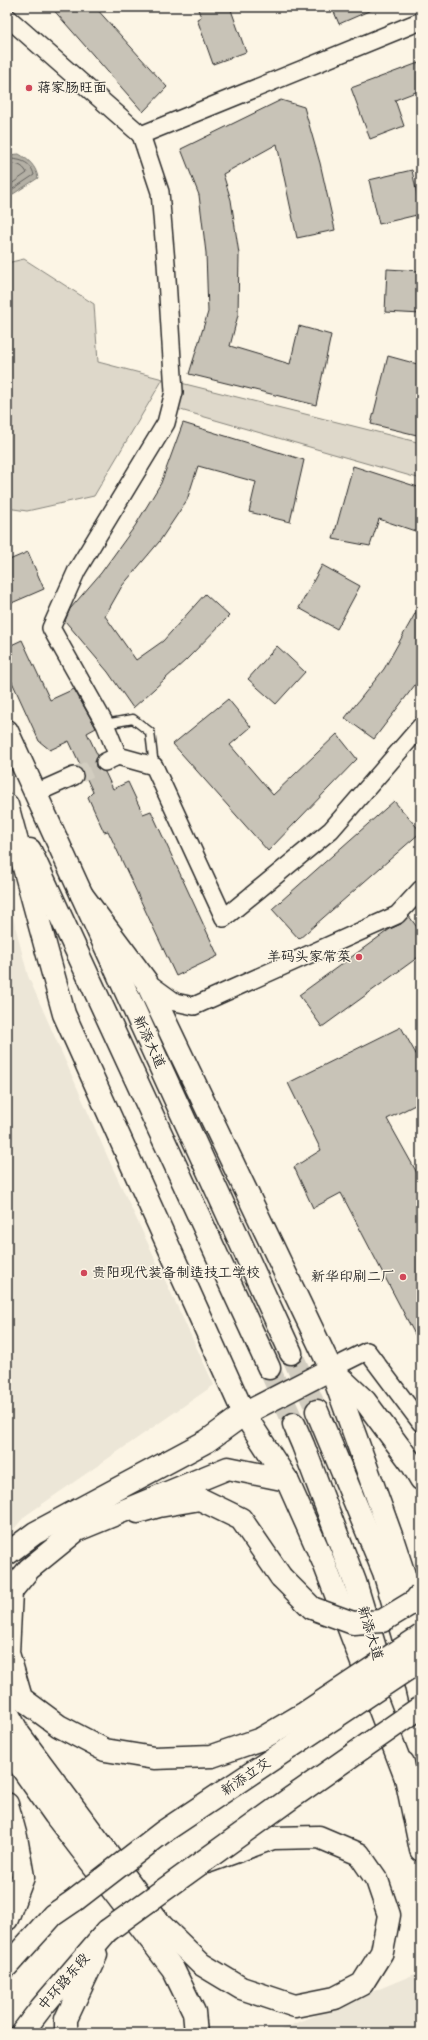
<svg xmlns="http://www.w3.org/2000/svg" width="428" height="2040" viewBox="0 0 428 2040" font-family="Mynerve,'LXGW WenKai TC',sans-serif">
  <rect width="100%" height="100%" fill="#fcf5e5"/>
  <filter id="ink" filterUnits="userSpaceOnUse"><feTurbulence type="fractalNoise" baseFrequency=".025" numOctaves="2"/><feDisplacementMap in="SourceGraphic" scale="8" xChannelSelector="R" yChannelSelector="G"/><feConvolveMatrix kernelMatrix="1 2 1 2 8 2 1 2 1" color-interpolation-filters="sRGB"/></filter>
  <g filter="url(#ink)">
    <!-- built -->
    <g fill="#ece6d7">
      <path d="M7,894L28,976L109,1160L214,1385L25,1516L7,1537Z"/>
      <path d="M420,1972L421,2033H273Z"/>
    </g>
    <!-- green -->
    <g fill="#ded8ca" stroke="#84827a">
      <path d="M24,259L94,304L98,362L163,379L94,496L27,511L7,508V263Z"/>
      <path d="M173,381L421,443V479L170,407Z"/>
    </g>
    <!-- water -->
    <path fill="#b4b0a5" stroke="#7d7b74" d="M19,154C29,160 36,166 38,178L7,198V201V155Z"/>
    <g fill="none" stroke-linecap="round" stroke-linejoin="round">
      <!-- shore -->
      <g stroke="#62605c" stroke-width="1">
        <path d="M7,159C19,159 31,161 34,175L7,193"/>
        <path d="M7,164C17,164 22,164 27,173L7,187"/>
      </g>
    </g>
    <!-- building -->
    <g fill="#c8c3b7" stroke="#2b2b2b">
      <path d="M51,7H95L167,87L143,112Z"/>
      <path d="M197,7H230L246,52L213,64L197,19L201,17Z"/>
      <path d="M332,7H378L339,24Z"/>
      <path d="M421,62V90L395,100L404,126L370,139L351,88Z"/>
      <path d="M281,100L304,107L320,163L335,230L297,238L277,144L223,174L231,200L239,254L238,315L230,346L290,364L299,326L331,335L316,405L189,374L208,312L206,253L199,195L181,149Z"/>
      <path d="M412,170L421,214L379,224L369,180Z"/>
      <path d="M387,269L421,271V314L385,312Z"/>
      <path d="M388,356L421,365V436L371,424Z"/>
      <path d="M183,423L304,460L290,522L249,512L256,482L198,466L187,500L159,542L122,586L105,616L136,660L163,641L205,594L229,616L186,660L133,708L108,672L65,621L70,609L101,573L135,526L161,483Z"/>
      <path d="M353,466L421,488V533L379,519L370,546L333,539Z"/>
      <path d="M28,552L44,589L7,605V561Z"/>
      <path d="M322,565L360,586L337,629L299,608Z"/>
      <path d="M421,603V677L374,739L345,718L384,669Z"/>
      <path d="M22,640L50,700L74,689L96,728L87,733L98,756L95,761L96,767L100,770L105,772L113,789L128,782L143,814L151,811L218,956L176,976L108,831L104,832L88,797L93,792L69,741L50,750L39,741L7,671V647Z"/>
      <path d="M277,646L305,672L276,704L248,679Z"/>
      <path d="M228,699L251,727L230,745L273,795L337,734L357,759L268,851L173,744Z"/>
      <path d="M394,801L421,832L299,939L272,909Z"/>
      <path d="M409,916L421,933V955L322,1027L299,995L390,929L401,924Z"/>
      <path d="M401,1027L421,1063V1102L387,1119L421,1180V1346L341,1193L313,1208L294,1167L321,1150L288,1083Z"/>
    </g>
    <g fill="none" stroke-linecap="round" stroke-linejoin="round">
      <!-- street-tunnel -->
      <path stroke="#d2cdc0" stroke-width="17" stroke-dasharray="17 8" stroke-linecap="butt" d="M74,776L105,762"/>
      <!-- primary-tunnel -->
      <g stroke="#d2cdc0" stroke-width="22" stroke-dasharray="22 11" stroke-linecap="butt">
        <path d="M291,1353L317,1411"/>
        <path d="M269,1368L294,1424"/>
      </g>
      <!-- lane casing -->
      <g stroke="#2b2b2b" stroke-width="11">
        <path id="lane" d="M105,724L133,719L150,732L154,766"/>
      </g>
      <!-- street casing -->
      <g stroke="#2b2b2b" stroke-width="20">
        <g id="street">
          <path d="M7,17L141,135L421,21"/>
          <path d="M141,135L160,192L166,263L174,392L166,423L77,570L51,628L105,724L118,756L154,766L224,918L331,830L421,726"/>
          <path d="M105,762L118,756"/>
          <path d="M36,793L74,776"/>
          <path d="M146,981L175,1002L194,1006L397,915L421,889"/>
          <path d="M331,1369L367,1351L421,1423"/>
        </g>
      </g>
      <!-- primary casing -->
      <g stroke="#2b2b2b" stroke-width="25">
        <g id="primary">
          <path d="M7,731L291,1353"/>
          <path d="M7,805L64,1014L244,1414L287,1480L324,1563L406,1778"/>
          <path d="M30,850L269,1368"/>
          <path d="M82,895L146,981L331,1369L392,1538L421,1627"/>
          <path d="M317,1411L384,1572L410,1660L421,1707"/>
          <path d="M244,1414L331,1369L365,1401L412,1464L421,1479"/>
          <path d="M294,1424L303,1445L355,1582L385,1681"/>
          <path d="M138,1512L159,1506L200,1499L241,1519L281,1577"/>
          <path d="M403,1763L421,1850"/>
        </g>
      </g>
      <!-- highway casing -->
      <g stroke="#2b2b2b" stroke-width="25">
        <g id="highway">
          <path d="M7,1554L35,1533L207,1441L244,1414"/>
          <path d="M11,1591L8,1653L21,1698L59,1726L105,1750L154,1758L212,1756L261,1739"/>
          <path d="M7,1596L29,1569L77,1530L228,1468L287,1480"/>
          <path d="M7,1712L19,1734L162,1926L201,1964L241,1988L295,2006L335,1998L362,1984L382,1952L389,1915L377,1880L359,1854L319,1837L273,1838L207,1862"/>
          <path d="M7,1747L55,1815L173,1969L194,2012L196,2033"/>
          <path d="M7,1804L16,1837L23,1877L7,1919"/>
          <path d="M7,1966L53,1915L75,1900"/>
          <path d="M22,2033L41,2008L107,1931"/>
          <path d="M66,2033V2019L96,1955"/>
        </g>
      </g>
      <!-- lane -->
      <use href="#lane" stroke="#fcf5e5" stroke-width="8"/>
      <!-- street -->
      <use href="#street" stroke="#fcf5e5" stroke-width="17"/>
      <!-- primary -->
      <use href="#primary" stroke="#fcf5e5" stroke-width="22"/>
      <!-- highway -->
      <use href="#highway" stroke="#fcf5e5" stroke-width="22"/>
      <!-- primary-bridge casing -->
      <g stroke="#2b2b2b" stroke-width="25" stroke-linecap="butt">
        <path id="primary-bridge" d="M281,1577L312,1608L353,1623L382,1621L415,1601L421,1593"/>
      </g>
      <!-- highway-bridge casing -->
      <g stroke="#2b2b2b" stroke-width="25" stroke-linecap="butt">
        <g id="highway-bridge">
          <path d="M261,1739L305,1713L421,1636"/>
          <path d="M75,1900L163,1832L421,1660"/>
          <path d="M107,1931L291,1798L421,1707"/>
        </g>
      </g>
      <!-- primary-bridge -->
      <use href="#primary-bridge" stroke="#fcf5e5" stroke-width="22"/>
      <!-- highway-bridge -->
      <use href="#highway-bridge" stroke="#fcf5e5" stroke-width="22"/>
    </g>
  </g>
  <!-- markers -->
  <g fill="#d1495b" stroke="#fcf5e5" stroke-width="1.5">
    <circle cx="29" cy="88" r="4"/>
    <circle cx="359" cy="957" r="4"/>
    <circle cx="84" cy="1273" r="4"/>
    <circle cx="403" cy="1277" r="4"/>
  </g>
  <g text-anchor="middle" dominant-baseline="central" stroke-width="3" stroke-linejoin="round" paint-order="stroke">
    <!-- poi labels -->
    <g font-size="14" fill="#2b2b2b" stroke="#fcf5e5" text-anchor="start">
      <text x="37" y="88">蒋家肠旺面</text>
      <text x="351" y="957" text-anchor="end">羊码头家常菜</text>
      <text x="92" y="1273">贵阳现代装备制造技工学校</text>
      <text x="395" y="1277" text-anchor="end">新华印刷二厂</text>
    </g>
    <!-- street labels -->
    <g font-size="14" fill="#2b2b2b" stroke="#fcf5e5">
      <text transform="translate(149 1042) rotate(65)">新添大道</text>
      <text transform="translate(370 1633) rotate(73)">新添大道</text>
      <text transform="translate(246 1777) rotate(-34)">新添立交</text>
      <text transform="translate(64 1982) rotate(-49)">中环路东段</text>
    </g>
  </g>
  <!-- margin -->
  <rect width="428" height="2040" fill="none" stroke="#fcf5e5" stroke-width="24"/>
  <rect x="12" y="12" width="404" height="2016" fill="none" stroke="#2b2b2b" stroke-width="1.5" filter="url(#ink)"/>
</svg>
